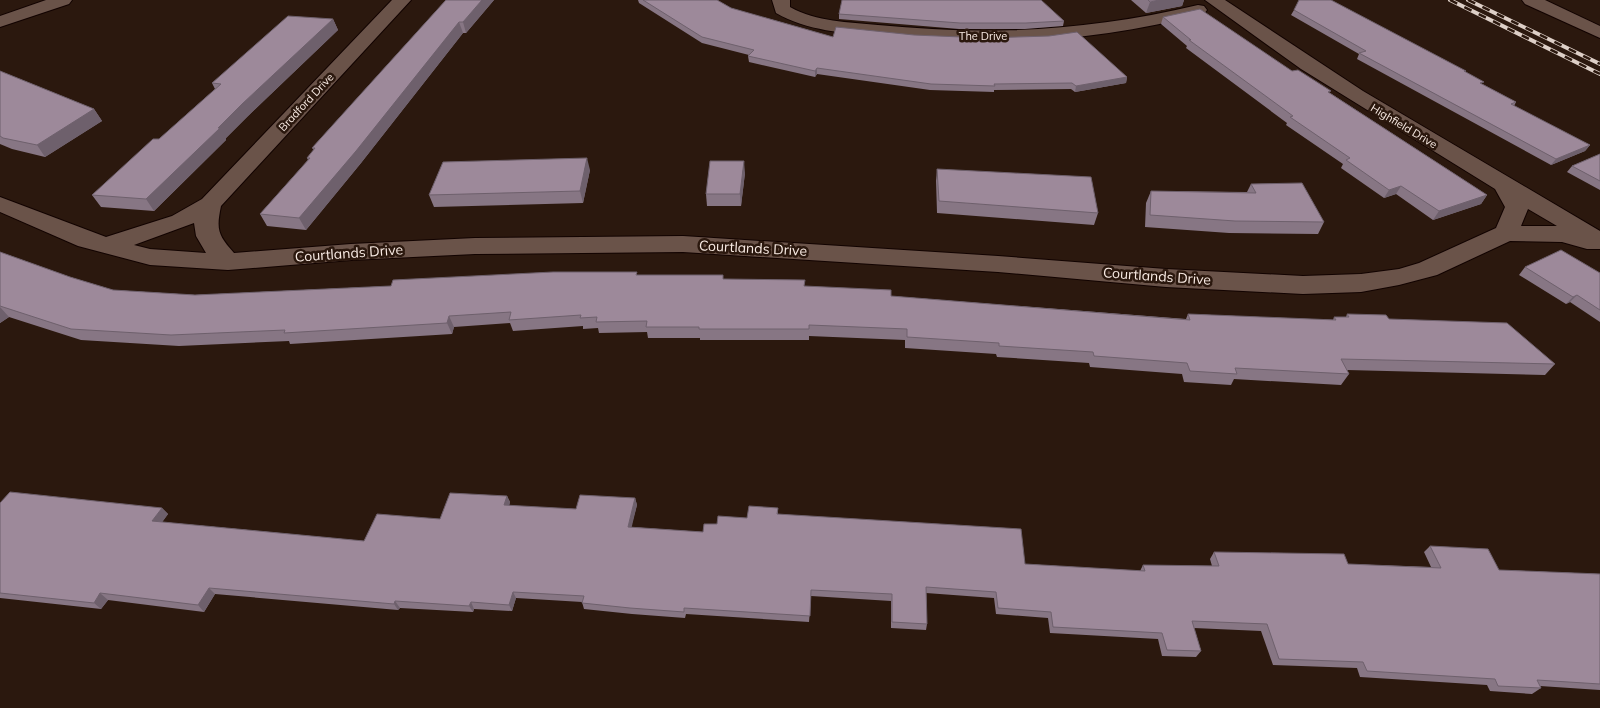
<svg xmlns="http://www.w3.org/2000/svg" width="1600" height="708" viewBox="0 0 1600 708" font-family="Mulish,sans-serif">
  <rect width="100%" height="100%" fill="#2b180e"/>
  <g fill="none" stroke-linecap="round" stroke-linejoin="round">
    <!-- minor casing -->
    <g stroke="#120300" stroke-width="2">
      <g id="minor">
        <path d="M46,0H72L69,4L0,27V16Z"/>
        <path d="M392,0H411L221,206C216,230 218,235 234,253L351,244L475,238L683,236L998,256L1166,269L1303,276L1361,274L1399,269L1419,263L1496,228L1505,207L1495,189L1301,69L1205,0H1225L1363,91L1600,231V249H1587L1562,242L1510,241L1437,275L1399,285L1361,292L1303,294L1166,287L998,272L683,252L475,254L351,260L228,270L150,265L78,246L0,212V197L106,237L172,216L202,199ZM1528,209L1557,226H1521ZM194,223L196,236L206,253L150,249L134,245Z"/>
        <path d="M772,0H790V7C817,22 848,22 878,25C991,36 1088,31 1198,5L1204,6L1207,10L1204,14C1092,42 993,48 879,36C844,33 807,31 776,13Z"/>
        <path d="M1522,0H1545L1600,26V38L1525,4Z"/>
      </g>
    </g>
    <!-- minor -->
    <use href="#minor" fill="#6a5349" fill-rule="evenodd"/>
    <!-- rail casing -->
    <g stroke="#ddcfc7" stroke-width="4">
      <g id="rail">
        <path d="M1450,0L1600,74"/>
        <path d="M1468,0L1600,64"/>
      </g>
    </g>
    <!-- rail -->
    <use href="#rail" stroke="#2b180e" stroke-width="2.5" stroke-dasharray="8" stroke-linecap="butt"/>
  </g>
  <!-- wall -->
  <g fill="#877684">
    <path d="M446,0H494L466,33H463L361,163L306,230L267,226L260,214L308,160L307,158L314,150L312,148Z"/>
    <path d="M638,0H717L731,8L833,37L1127,77L1126,83L1075,92L1071,89L994,90V92L930,90L817,74L815,77L749,62L748,56L749,55L702,43L639,3Z"/>
    <path d="M1131,0H1184L1182,6L1146,13Z"/>
    <path d="M1294,10L1466,71L1465,72L1482,84L1516,102L1514,106L1590,145L1585,151L1551,165L1357,59L1359,54L1291,15Z"/>
    <path d="M839,14L1064,21L1063,26L1025,29H959L839,19Z"/>
    <path d="M1163,17L1292,71L1330,93L1487,195L1481,204L1433,220L1396,194L1384,198L1341,168L1343,164L1286,125L1287,123L1186,48L1187,46L1161,24Z"/>
    <path d="M333,19L338,30L248,116L226,138V140L154,211L101,207L92,195L159,139L215,89L212,83Z"/>
    <path d="M0,71L94,109L102,121L45,157L12,149L0,144Z"/>
    <path d="M1600,154V190L1567,172L1572,166Z"/>
    <path d="M937,169L1098,213L1094,225L937,213L936,181Z"/>
    <path d="M590,170L583,203L434,207L429,195Z"/>
    <path d="M745,173L741,206H707L706,194Z"/>
    <path d="M1251,184L1324,222L1318,234L1229,233L1145,227L1146,203L1151,191L1247,192Z"/>
    <path d="M0,252L70,277L113,290L195,295L391,286L637,272V275H723V279L891,296L1186,319L1188,314L1333,320L1334,317H1346L1347,314L1389,319L1555,364L1545,375L1347,370L1349,374L1341,385L1234,379L1231,385L1184,382L1182,374L1090,367L1089,363L997,357L996,354L905,348V340L809,336V340H700V338H648L647,332L599,333L598,328L583,329V326L513,331L510,323L454,327L452,334L290,344L289,341L179,346L81,340L9,317L0,323Z"/>
    <path d="M1525,267L1600,273V322L1570,302L1566,304L1519,275Z"/>
    <path d="M507,496L510,502L509,506L576,509L635,498L637,505L631,527L703,532L717,524L747,518L778,508V514L1025,564L1140,571L1143,565L1212,566L1210,559L1214,552L1348,564L1431,567L1424,552L1430,546L1499,570L1600,574V690L1540,686L1541,688L1532,694L1490,691L1487,685L1360,677L1357,668L1273,665L1261,631L1194,628L1201,651L1196,657L1162,656L1158,639L1050,633L1048,618L996,614L994,598L926,593L927,624L926,630L891,628V601L811,596L809,622L686,614L685,618L632,614L584,609L582,602L516,598L512,611L474,609L473,612L400,608L398,610L215,594L204,612L108,600L101,609L0,598V503L162,508L168,514L162,522L364,541L440,519Z"/>
  </g>
  <!-- shaded-wall -->
  <g fill="#6e606c">
    <path d="M482,0H494L466,33L463,22Z"/>
    <path d="M1159,0H1184L1182,6L1146,13L1150,2Z"/>
    <path d="M333,19L338,30L248,116L226,138V140L154,211L146,199L242,104Z"/>
    <path d="M459,22L463,33L361,163L306,230L299,218Z"/>
    <path d="M817,68V74L815,77V71Z"/>
    <path d="M1127,77L1126,83L1075,92L1076,86Z"/>
    <path d="M94,109L102,121L45,157L37,145Z"/>
    <path d="M1590,145L1585,151L1551,165L1556,159Z"/>
    <path d="M587,158L590,170L583,203L580,191Z"/>
    <path d="M744,161L745,173L741,206L740,194Z"/>
    <path d="M1401,186L1396,194L1384,198L1389,190Z"/>
    <path d="M1487,195L1481,204L1433,220L1439,211Z"/>
    <path d="M1577,295L1570,302L1566,304L1573,297Z"/>
    <path d="M0,307L9,317L0,323Z"/>
    <path d="M449,316L454,327L452,334L447,323Z"/>
    <path d="M507,496L510,502L507,512L504,505Z"/>
    <path d="M635,498L637,505L630,534L628,527Z"/>
    <path d="M162,508L168,514L158,528L152,521Z"/>
    <path d="M209,588L215,594L204,612L198,605Z"/>
    <path d="M513,592L516,598L512,611L509,605Z"/>
    <path d="M100,593L108,600L101,609L94,603Z"/>
    <path d="M395,601L400,608L398,610L394,604Z"/>
    <path d="M471,602L474,609L473,612L469,606Z"/>
  </g>
  <!-- building -->
  <g fill="#9d899a" stroke="#6e606c">
    <path d="M446,0H482L463,22H459L356,151L299,218L260,214L310,158H307L315,148H312Z"/>
    <path d="M643,0H717L731,8L833,37L836,27L914,35L985,38L1049,36L1077,32L1127,77L1076,86L1072,83L994,84L995,86L931,84L817,68L815,71L748,56L754,50L702,37Z"/>
    <path d="M842,0H1041L1064,21L1026,23H960L839,14Z"/>
    <path d="M1148,0H1159L1150,2Z"/>
    <path d="M1299,0H1331L1466,71H1464L1484,82L1480,83L1516,102L1511,104L1590,145L1556,159L1359,53L1366,51L1294,10Z"/>
    <path d="M1200,9L1292,71L1298,70L1331,91L1328,92L1487,195L1439,211L1401,186L1389,190L1346,160L1350,158L1290,117L1293,116L1189,40H1191L1163,17Z"/>
    <path d="M288,16L333,19L242,104L218,128H220L146,199L92,195L153,139H159L221,84L212,83Z"/>
    <path d="M0,71L94,109L37,145L3,138L0,136Z"/>
    <path d="M1600,154V181L1572,166Z"/>
    <path d="M587,158L580,191L429,195L443,162Z"/>
    <path d="M710,161H744L740,194H706Z"/>
    <path d="M937,169L1091,177L1098,213L939,201Z"/>
    <path d="M1302,183L1324,222L1235,221L1150,215L1151,191L1256,193L1251,184Z"/>
    <path d="M1561,250L1600,273V310L1577,295L1573,297L1525,267Z"/>
    <path d="M0,252L70,277L113,290L195,295L391,286L393,280L553,272H637L636,275H723V279L805,280L804,286L891,290V296L1190,320L1188,314L1336,320L1334,317H1349L1347,314L1386,315L1389,319L1507,323L1555,364L1341,359L1349,374L1235,368L1237,374L1190,371L1187,363L1094,356L1093,352L999,346V343L907,337V329L809,325V329H699V327H646L647,321L596,322L597,317L580,318L581,315L509,320L511,312L449,316L447,323L284,333L285,330L171,335L71,329L0,306Z"/>
    <path d="M10,492L162,508L152,521L364,541L377,514L440,519L450,493L507,496L504,505L576,509L580,495L635,498L628,527L703,532L704,524H717L718,516L747,518L749,506L778,508L777,514L1021,529L1025,564L1145,571L1143,565L1219,566L1214,552L1344,554L1348,564L1441,568L1430,546L1488,549L1499,570L1600,574V684L1537,680L1541,688L1498,686L1495,679L1367,671L1363,662L1279,659L1267,624L1192,621L1201,651L1167,650L1162,633L1053,627L1051,612L998,608L996,592L926,587L927,624L892,622V594L811,590L810,616L684,608V612L630,608L582,603L584,596L513,592L509,605L471,602L469,606L395,601L394,604L209,588L198,605L100,593L94,603L0,593V503Z"/>
  </g>
  <g text-anchor="middle" dominant-baseline="central" stroke-width="5" stroke-linejoin="round" paint-order="stroke">
    <!-- far-street labels -->
    <g font-size="11" fill="#f9ebe4" stroke="#2b180e">
      <text x="983" y="36">The Drive</text>
      <text transform="translate(306 102) rotate(-47)">Bradford Drive</text>
      <text transform="translate(1404 126) rotate(31)">Highfield Drive</text>
    </g>
    <!-- street labels -->
    <g font-size="14" fill="#f9ebe4" stroke="#2b180e">
      <text transform="translate(753 248) rotate(3)">Courtlands Drive</text>
      <text transform="translate(349 253) rotate(-4)">Courtlands Drive</text>
      <text transform="translate(1157 276) rotate(4)">Courtlands Drive</text>
    </g>
  </g>
</svg>
